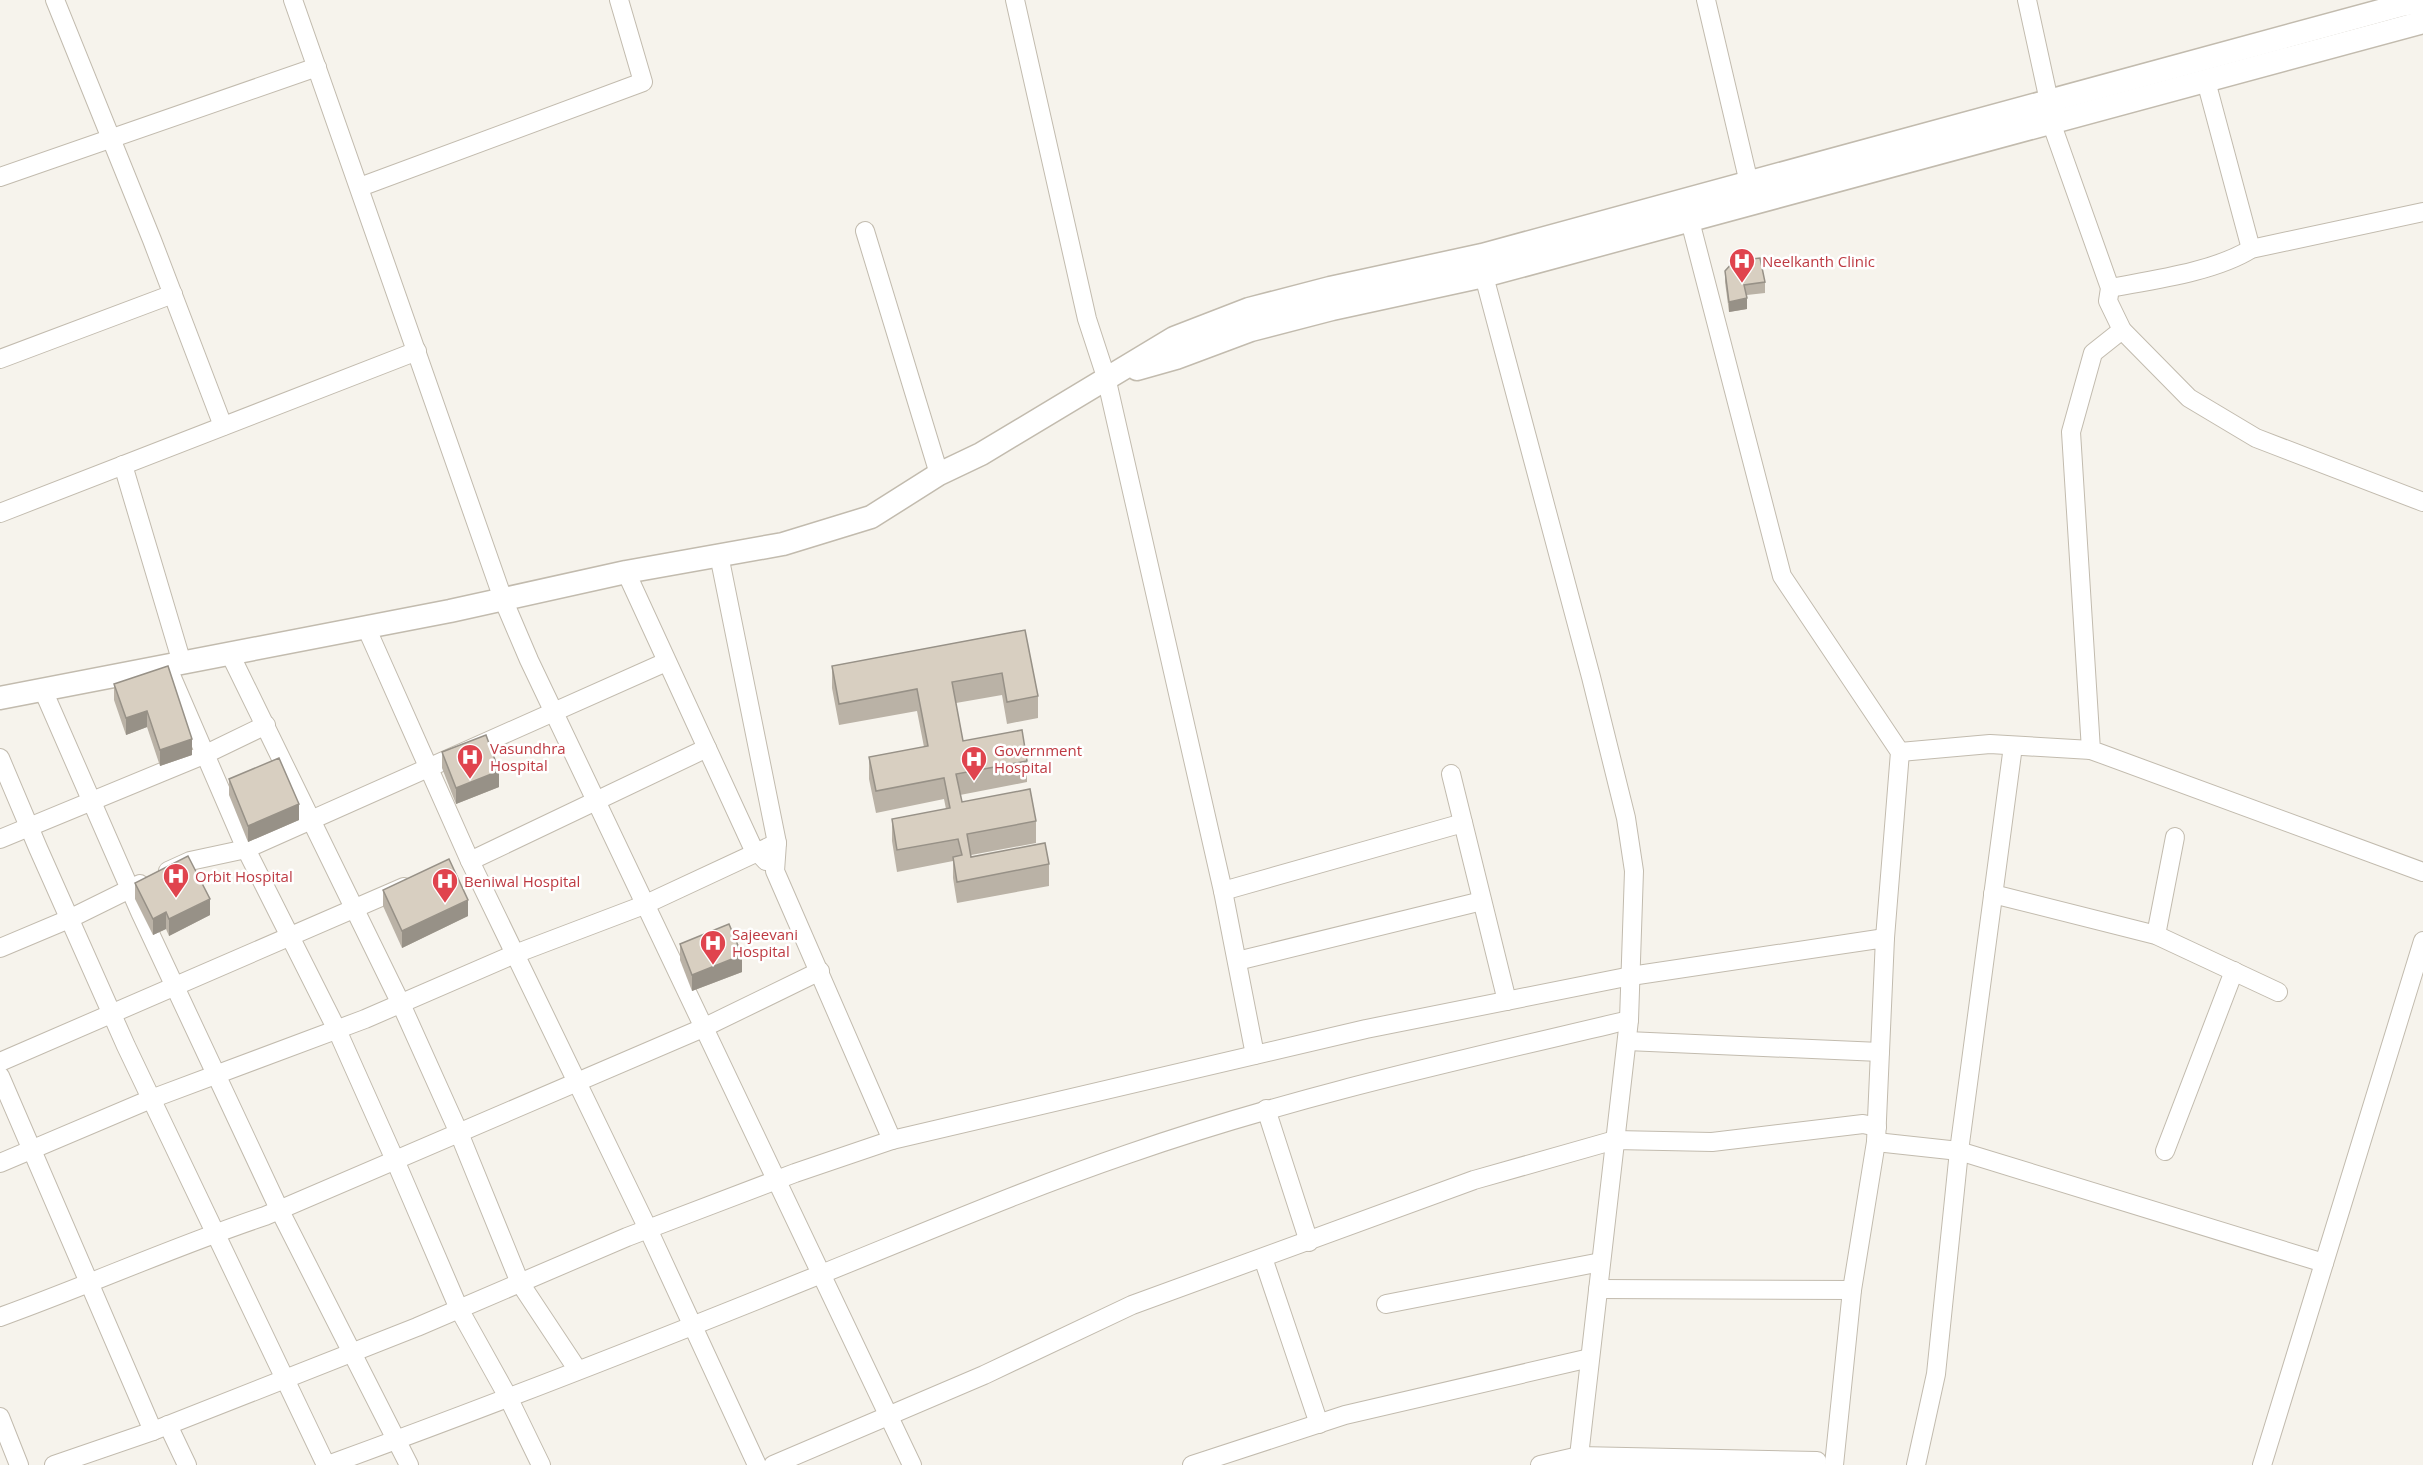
<svg xmlns="http://www.w3.org/2000/svg" width="2423" height="1465" viewBox="0 0 2423 1465" font-family="'Open Sans',sans-serif">
  <rect width="100%" height="100%" fill="#f6f3ec"/>
  <g fill="none" stroke-linecap="round" stroke-linejoin="round">
    <!-- minor casing -->
    <g stroke="#c2bbae" stroke-width="20">
      <g id="minor">
        <path d="M55,0L152,240L223,426"/>
        <path d="M293,0L503,599L529,660L912,1465"/>
        <path d="M1015,0L1087,319L1106,377L1223,891L1255,1055"/>
        <path d="M1706,0L1749,183"/>
        <path d="M2027,0L2049,101L2051,122L2110,288L2108,301L2122,330L2189,398L2256,438L2423,502"/>
        <path d="M2206,81L2251,249"/>
        <path d="M0,177L317,67"/>
        <path d="M360,187L643,82L619,0"/>
        <path d="M1690,221L1782,576L1900,752L1885,938"/>
        <path d="M865,231L939,474"/>
        <path d="M1484,276L1591,677L1626,818L1634,871L1629,1020L1578,1465"/>
        <path d="M2110,288C2152,280 2214,272 2251,249L2423,212"/>
        <path d="M2122,330L2093,353L2071,432L2091,750L2423,872"/>
        <path d="M0,359L173,294"/>
        <path d="M123,465L182,663"/>
        <path d="M0,513L417,351"/>
        <path d="M719,555L777,843L775,871L892,1140"/>
        <path d="M626,572L752,846L766,861"/>
        <path d="M366,627L470,861L648,1229L757,1465"/>
        <path d="M230,654L401,1004L459,1133L520,1283L577,1369"/>
        <path d="M167,666L246,849L337,1030L395,1160L459,1309L508,1397L541,1465"/>
        <path d="M43,690L140,912L279,1209L409,1465"/>
        <path d="M1900,752L1990,744L2091,750"/>
        <path d="M0,758L38,848L126,1046L326,1465"/>
        <path d="M1451,774L1507,1001"/>
        <path d="M0,839L206,754L266,725"/>
        <path d="M470,861L707,748"/>
        <path d="M168,871L190,861L246,849L666,662"/>
        <path d="M1223,891L1463,823"/>
        <path d="M1993,894L2156,935L2278,992"/>
        <path d="M2156,935L2175,837"/>
        <path d="M0,948L69,919L140,884"/>
        <path d="M1237,961L1482,901"/>
        <path d="M1627,1041L1880,1052"/>
        <path d="M0,1062L404,887"/>
        <path d="M0,1076L153,1431"/>
        <path d="M1266,1109L1309,1242"/>
        <path d="M1876,1142L1959,1151L2324,1263"/>
        <path d="M2165,1151L2234,971"/>
        <path d="M0,1163L151,1099L365,1019L515,954L644,905L777,843"/>
        <path d="M1263,1258L1319,1424"/>
        <path d="M1598,1289L1852,1290"/>
        <path d="M1386,1304L1601,1262"/>
        <path d="M0,1317C89,1285 175,1246 265,1216L703,1028L820,971"/>
        <path d="M0,1417L19,1465"/>
        <path d="M168,1425L187,1465"/>
        <path d="M54,1465L153,1431L417,1327L627,1237L795,1173L892,1140L1366,1029L1631,976L1885,938L1876,1142L1852,1290L1834,1465"/>
        <path d="M328,1465C493,1405 656,1341 819,1275C921,1234 1023,1190 1128,1154C1291,1097 1461,1060 1629,1020"/>
        <path d="M773,1465L984,1375L1132,1305L1474,1180L1615,1140L1712,1142L1863,1124L1877,1127"/>
        <path d="M1192,1465L1345,1415L1590,1358"/>
        <path d="M1540,1465L1579,1456L1817,1461"/>
        <path d="M1916,1465L1936,1374L1959,1151L2013,746"/>
        <path d="M2262,1465L2423,941"/>
      </g>
    </g>
    <!-- tertiary casing -->
    <g stroke="#c2bbae" stroke-width="25">
      <g id="tertiary">
        <path d="M1137,369L1176,358L1251,330L1332,309L1484,276L2423,22"/>
        <path d="M0,698L450,611L626,572L783,544L871,517L939,474L981,454L1174,338L1249,309L1330,288L1482,255L2402,5L2423,1"/>
      </g>
    </g>
    <!-- minor -->
    <use href="#minor" stroke="#fff" stroke-width="18"/>
    <!-- tertiary -->
    <use href="#tertiary" stroke="#fff" stroke-width="22"/>
  </g>
  <!-- wall -->
  <g fill="#bab2a6">
    <path d="M1725,271L1765,282V293L1747,295V309L1729,312L1725,282Z"/>
    <path d="M1025,630L1038,696V718L1007,724L1002,695L956,703L963,741L1027,761V782L960,795L962,802L1036,821V843L971,855V857L1049,864V886L957,903L953,878V861L897,872L892,841V819L946,809L944,799L876,813L869,779V757L924,747L917,711L839,725L832,688V666Z"/>
    <path d="M168,666L192,755L160,766L147,727L126,735L114,700V684Z"/>
    <path d="M442,752L499,787L456,804L442,768Z"/>
    <path d="M229,779L299,820L248,842L229,795Z"/>
    <path d="M135,883L210,915L169,936L166,929L153,935L135,899Z"/>
    <path d="M383,890L468,916L402,948L383,906Z"/>
    <path d="M680,944L742,972L692,991L680,960Z"/>
  </g>
  <!-- shaded-wall -->
  <g fill="#979187">
    <path d="M1747,298V309L1729,312V302Z"/>
    <path d="M147,711V727L126,735V718Z"/>
    <path d="M192,739V755L160,766V750Z"/>
    <path d="M499,771V787L456,804V788Z"/>
    <path d="M299,804V820L248,842V826Z"/>
    <path d="M210,899V915L169,936V919Z"/>
    <path d="M468,900V916L402,948V931Z"/>
    <path d="M166,912V929L153,935V919Z"/>
    <path d="M742,955V972L692,991V975Z"/>
  </g>
  <!-- building -->
  <g fill="#d8cfc1" stroke="#979187" stroke-width="1.5">
    <path d="M1760,258L1765,282L1744,285L1747,298L1729,302L1725,271L1734,261Z"/>
    <path d="M1025,630L1038,696L1007,702L1002,673L952,682L963,741L1022,730L1027,761L956,774L962,802L1030,789L1036,821L967,834L971,857L1045,843L1049,864L957,882L953,857L962,855L958,839L897,850L892,819L950,808L944,778L876,791L869,757L928,746L917,689L839,704L832,666Z"/>
    <path d="M168,666L192,739L160,750L147,711L126,718L114,684Z"/>
    <path d="M486,735L499,771L456,788L442,752Z"/>
    <path d="M279,758L299,804L248,826L229,779Z"/>
    <path d="M188,856L210,899L169,919L166,912L153,919L135,883Z"/>
    <path d="M449,859L468,900L402,931L383,890Z"/>
    <path d="M729,924L742,955L692,975L680,944Z"/>
  </g>
  <!-- icons -->
  <defs>
    <g id="hospital-pin" transform="scale(1.35)"><path d="M0 17L-7.5 6A9.5 9.5 0 1 1 7.5 6Z" fill="#e0444e" stroke="#fff"/><path d="M-5-5h3v3.5h4V-5h3V5h-3V1.5h-4V5h-3Z" fill="#fff"/></g>
  </defs>
  <g fill-rule="evenodd">
    <use href="#hospital-pin" x="1742" y="261"/>
    <use href="#hospital-pin" x="470" y="757"/>
    <use href="#hospital-pin" x="974" y="759"/>
    <use href="#hospital-pin" x="176" y="876"/>
    <use href="#hospital-pin" x="445" y="881"/>
    <use href="#hospital-pin" x="713" y="943"/>
  </g>
  <g text-anchor="middle" dominant-baseline="central" stroke-width="5" stroke-linejoin="round" paint-order="stroke">
    <!-- health labels -->
    <g font-size="15" fill="#be3a42" stroke="#fff" text-anchor="start">
      <text x="1762" y="261">Neelkanth Clinic</text>
      <text x="490" y="748">Vasundhra<tspan x="490" dy="17">Hospital</tspan></text>
      <text x="994" y="750">Government<tspan x="994" dy="17">Hospital</tspan></text>
      <text x="195" y="876">Orbit Hospital</text>
      <text x="464" y="881">Beniwal Hospital</text>
      <text x="732" y="934">Sajeevani<tspan x="732" dy="17">Hospital</tspan></text>
    </g>
  </g>
</svg>
